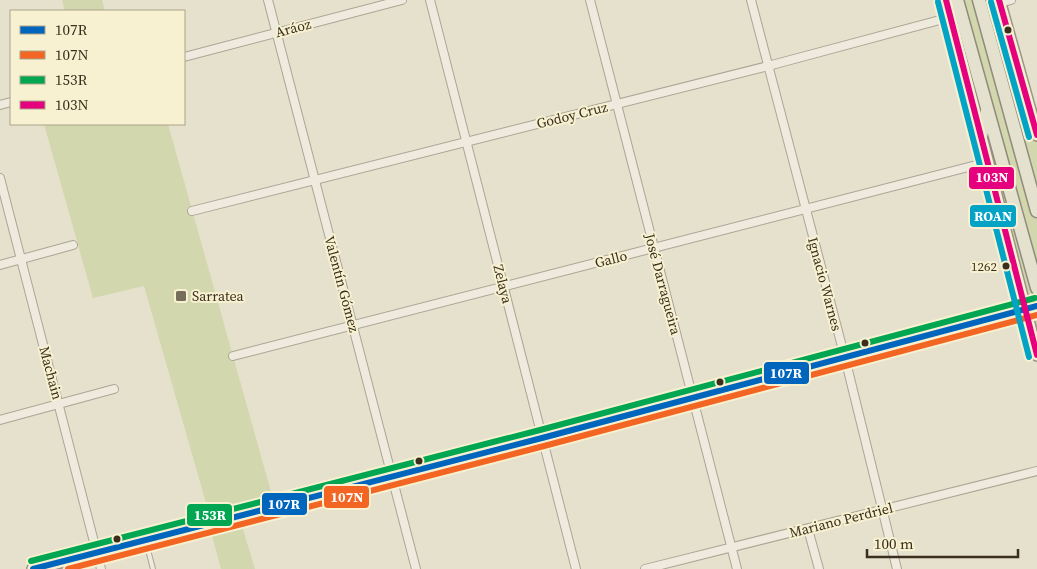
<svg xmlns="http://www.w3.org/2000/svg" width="1037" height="569" viewBox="0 0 1037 569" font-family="'Source Serif 4',serif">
  <rect width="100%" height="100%" fill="#e6e1cc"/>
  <!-- green -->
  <g fill="#d2d7ad">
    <path d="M62,0H102L105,11H65Z"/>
    <path d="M946,0H999L1037,135V355Z"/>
    <path d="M44,124H168L275,506L239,516L255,569H221L212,536L208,510L144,286L93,298Z"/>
  </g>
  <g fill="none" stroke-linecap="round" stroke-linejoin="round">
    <!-- lane casing -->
    <g stroke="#aba595" stroke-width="6">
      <path id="lane" d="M146,542L153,569"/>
    </g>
    <!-- street casing -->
    <g stroke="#aba595" stroke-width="10">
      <g id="street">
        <path d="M268,0L416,569"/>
        <path d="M430,0L576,569"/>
        <path d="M590,0L737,569"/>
        <path d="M751,0L845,358L897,569"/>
        <path d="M1000,3L1011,0"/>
        <path d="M184,57L402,0"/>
        <path d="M0,105L11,102"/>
        <path d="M0,178L101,569"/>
        <path d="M192,211L768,66L951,17"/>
        <path d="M0,265L73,245"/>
        <path d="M233,356L988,162"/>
        <path d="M0,420L114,389"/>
        <path d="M808,529L819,569"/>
        <path d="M645,569L1037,471"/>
      </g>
    </g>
    <!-- secondary casing -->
    <g stroke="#9b9585" stroke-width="14">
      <g id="secondary">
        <path d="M946,0L1037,355"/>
        <path d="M999,0L1037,135"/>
        <path d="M33,569L542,438L1037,306"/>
      </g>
    </g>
    <!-- primary casing -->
    <g stroke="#908b7c" stroke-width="15">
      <g id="primary">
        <path d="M957,0L1037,288"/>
        <path d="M979,0L1037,211"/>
        <path d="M981,136L987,111"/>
      </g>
    </g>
    <!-- lane -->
    <use href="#lane" stroke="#eeeade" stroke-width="4"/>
    <!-- street -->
    <use href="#street" stroke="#eeeade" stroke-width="8"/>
    <!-- secondary -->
    <use href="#secondary" stroke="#eeeade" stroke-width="11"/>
    <!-- primary -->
    <use href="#primary" stroke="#e5e1cf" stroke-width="12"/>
    <!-- bus-1 casing -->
    <g stroke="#f7f1d1" stroke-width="10">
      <path id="bus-1" d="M33,569L542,438L1037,306"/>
    </g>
    <!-- bus-2 casing -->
    <g stroke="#f7f1d1" stroke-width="10">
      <path id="bus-2" d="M68,569L544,446L1037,315"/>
    </g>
    <!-- bus-3 casing -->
    <g stroke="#f7f1d1" stroke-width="10">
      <path id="bus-3" d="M31,561L540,430L1035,298"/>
    </g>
    <!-- bus-4 casing -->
    <g stroke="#f7f1d1" stroke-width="10">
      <g id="bus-4">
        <path d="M946,0L1037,355"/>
        <path d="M999,0L1037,135"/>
      </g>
    </g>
    <!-- bus-5 casing -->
    <g stroke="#f7f1d1" stroke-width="10">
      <g id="bus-5">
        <path d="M938,2L1029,357"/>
        <path d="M991,2L1029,137"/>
      </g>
    </g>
    <!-- bus-1 -->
    <use href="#bus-1" stroke="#0065bd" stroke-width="6"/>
    <!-- bus-2 -->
    <use href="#bus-2" stroke="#f26522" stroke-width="6"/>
    <!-- bus-3 -->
    <use href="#bus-3" stroke="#00a651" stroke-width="6"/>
    <!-- bus-4 -->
    <use href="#bus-4" stroke="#e5007d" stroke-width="6"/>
    <!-- bus-5 -->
    <use href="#bus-5" stroke="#03a3c5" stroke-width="6"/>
  </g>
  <!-- markers -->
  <g fill="#3a2f1d" stroke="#f7f1d1" stroke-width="2">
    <circle cx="1008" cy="30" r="4.5"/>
    <circle cx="1006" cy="266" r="4.5"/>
    <circle cx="865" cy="343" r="4.5"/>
    <circle cx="720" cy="382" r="4.5"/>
    <circle cx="419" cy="461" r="4.5"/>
    <circle cx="117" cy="539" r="4.5"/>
  </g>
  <rect fill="#766d5a" stroke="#f7f1d1" stroke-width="2" x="175" y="290" width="12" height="12" rx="2.5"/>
  <g text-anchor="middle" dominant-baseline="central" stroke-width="4" stroke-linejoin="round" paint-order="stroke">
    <!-- bus labels -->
    <g font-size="13" fill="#3a2f1d" stroke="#f7f1d1" text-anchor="end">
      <text x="997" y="266">1262</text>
    </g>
    <!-- street labels -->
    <g font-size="14" fill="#3a2f1d" stroke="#f7f1d1">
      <text transform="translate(293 28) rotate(-15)">Aráoz</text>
      <text transform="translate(572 115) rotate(-14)">Godoy Cruz</text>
      <text transform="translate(611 259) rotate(-14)">Gallo</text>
      <text transform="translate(342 284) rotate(75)">Valentín Gómez</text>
      <text transform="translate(503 284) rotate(76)">Zelaya</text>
      <text transform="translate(663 284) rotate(75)">José Darragueira</text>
      <text transform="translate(825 284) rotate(75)">Ignacio Warnes</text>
      <text transform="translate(51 373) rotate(75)">Machain</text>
      <text transform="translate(841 520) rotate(-14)">Mariano Perdriel</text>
    </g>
    <!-- poi labels -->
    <g font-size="14" fill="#3a2f1d" stroke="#f7f1d1" text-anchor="start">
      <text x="192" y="296">Sarratea</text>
    </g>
  </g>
  <g stroke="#f7f1d1" stroke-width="2">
    <rect x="968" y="166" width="47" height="24" rx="5" fill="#e5007d"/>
    <rect x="969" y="204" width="48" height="24" rx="5" fill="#03a3c5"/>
    <rect x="763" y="361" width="47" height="24" rx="5" fill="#0065bd"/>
    <rect x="323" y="485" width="47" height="24" rx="5" fill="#f26522"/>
    <rect x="261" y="492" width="47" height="24" rx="5" fill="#0065bd"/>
    <rect x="186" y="503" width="47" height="24" rx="5" fill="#00a651"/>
  </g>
  <g font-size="14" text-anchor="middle" font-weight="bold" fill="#fff">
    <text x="992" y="182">103N</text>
    <text x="993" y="221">ROAN</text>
    <text x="786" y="378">107R</text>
    <text x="347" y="502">107N</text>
    <text x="284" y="509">107R</text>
    <text x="210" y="520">153R</text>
  </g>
  <!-- legend -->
  <rect x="10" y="10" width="175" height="115" fill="#f7f1d1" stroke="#aba389"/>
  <rect x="20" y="26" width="25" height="8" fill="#0065bd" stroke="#aba389"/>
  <text x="55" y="35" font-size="15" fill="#3a2f1d">107R</text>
  <rect x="20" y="51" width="25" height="8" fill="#f26522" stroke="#aba389"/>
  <text x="55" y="60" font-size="15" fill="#3a2f1d">107N</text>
  <rect x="20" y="76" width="25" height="8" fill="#00a651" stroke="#aba389"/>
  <text x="55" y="85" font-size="15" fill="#3a2f1d">153R</text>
  <rect x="20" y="101" width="25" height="8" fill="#e5007d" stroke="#aba389"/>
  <text x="55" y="110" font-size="15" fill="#3a2f1d">103N</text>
  <!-- scale -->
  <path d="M867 549v8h151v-8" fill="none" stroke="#3a2f1d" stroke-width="2.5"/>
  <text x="874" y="549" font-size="15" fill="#3a2f1d" stroke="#f7f1d1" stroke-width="4" paint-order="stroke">100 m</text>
</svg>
